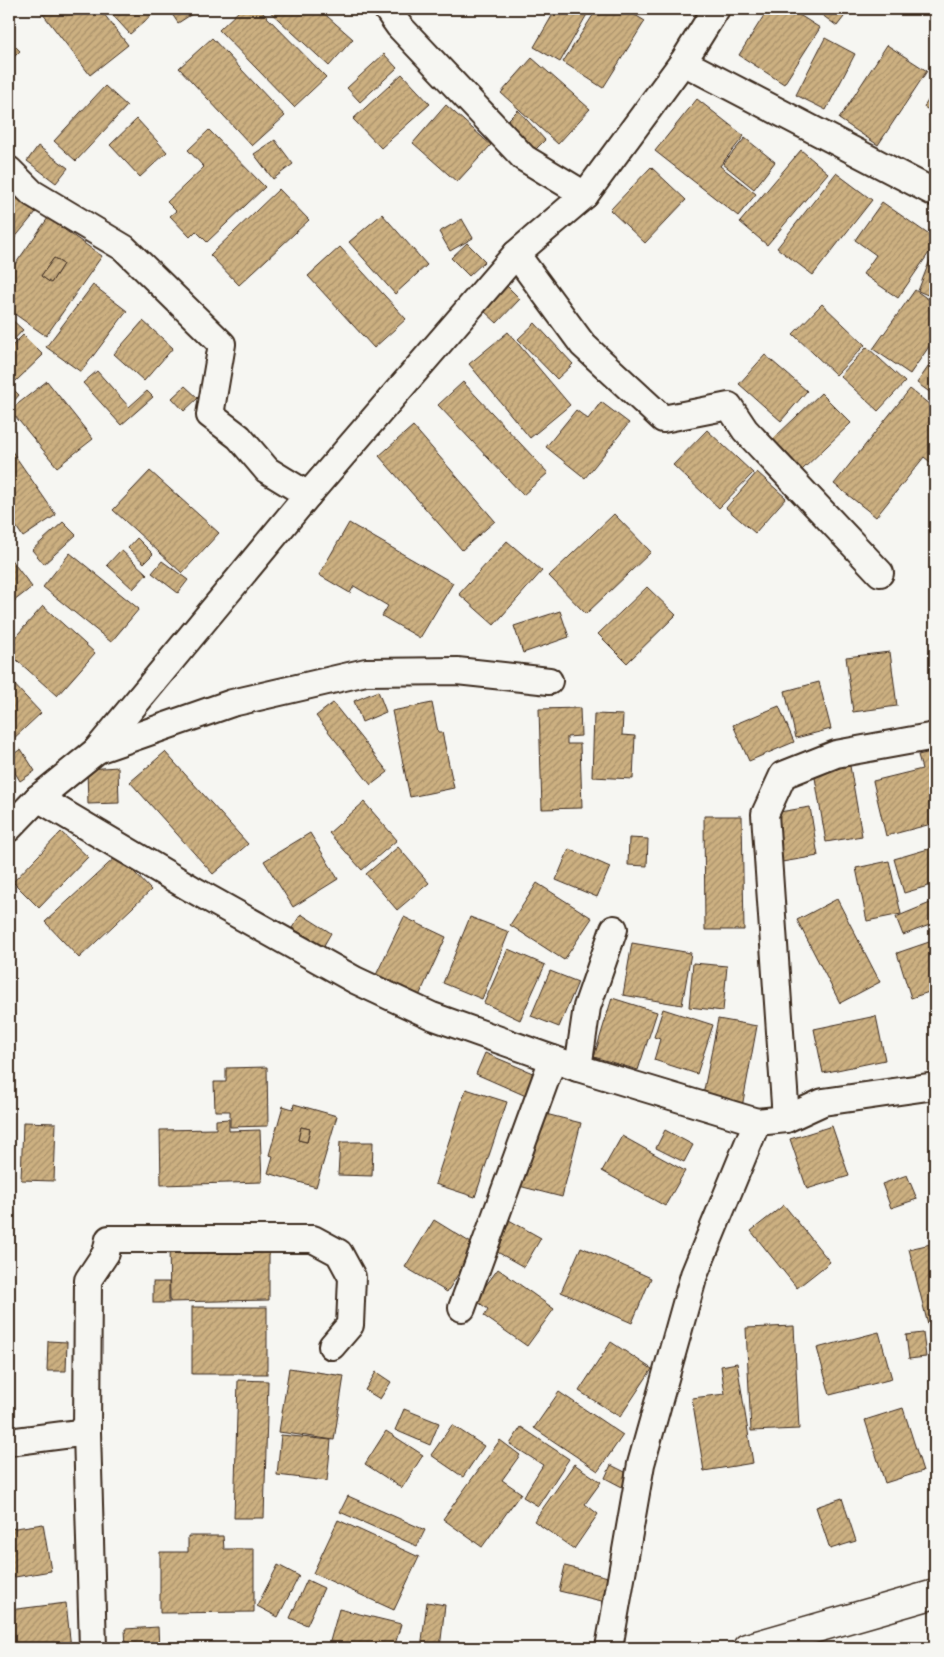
<svg xmlns="http://www.w3.org/2000/svg" width="944" height="1657" viewBox="0 0 944 1657" font-family="Sriracha,sans-serif">
  <defs>
    <pattern id="building-hatch" width="6" height="6" patternUnits="userSpaceOnUse" patternTransform="scale(1.25)"><rect width="6" height="6" fill="#ccb081"/><path d="M-1 1l2-2M0 6l6-6M5 7l2-2" fill="none" stroke="#a78f69"/></pattern>
  </defs>
  <rect width="100%" height="100%" fill="#f6f6f2"/>
  <filter id="ink" filterUnits="userSpaceOnUse"><feTurbulence type="fractalNoise" baseFrequency=".02" numOctaves="2"/><feDisplacementMap in="SourceGraphic" scale="10" xChannelSelector="R" yChannelSelector="G"/><feConvolveMatrix kernelMatrix="1 2 1 2 8 2 1 2 1" color-interpolation-filters="sRGB"/></filter>
  <g filter="url(#ink)">
    <!-- building -->
    <g fill="url(#building-hatch)" stroke="#3b2a1e" fill-rule="evenodd">
      <path d="M39,9H100L128,45L90,75Z"/>
      <path d="M107,9H159L130,34Z"/>
      <path d="M173,9H200L178,23L170,11Z"/>
      <path d="M241,9H259L326,77L294,107L219,30Z"/>
      <path d="M267,9H319L353,39L329,66Z"/>
      <path d="M556,9H590L560,62L534,47Z"/>
      <path d="M597,9H625L645,21L603,88L563,62Z"/>
      <path d="M768,9H790L820,28L784,84L739,55Z"/>
      <path d="M814,9H850L837,26Z"/>
      <path d="M212,38L285,116L252,146L179,68Z"/>
      <path d="M825,38L855,54L826,110L796,95Z"/>
      <path d="M9,40L20,51L9,62Z"/>
      <path d="M887,45L927,71L878,145L839,119Z"/>
      <path d="M384,54L397,68L360,102L347,88Z"/>
      <path d="M532,58L590,109L558,144L501,93Z"/>
      <path d="M402,74L430,104L381,148L353,119Z"/>
      <path d="M105,86L127,106L76,161L54,141Z"/>
      <path d="M935,89V114L924,107Z"/>
      <path d="M697,99L744,136L720,166L756,194L738,216L655,151Z"/>
      <path d="M446,105L491,145L457,182L413,143Z"/>
      <path d="M518,110L545,140L534,151L507,121Z"/>
      <path d="M137,119L167,152L140,177L110,145Z"/>
      <path d="M209,130L265,187L207,242L196,231L190,237L170,216L176,211L167,202L204,167L188,150Z"/>
      <path d="M745,138L775,162L754,189L723,164Z"/>
      <path d="M275,140L293,164L273,179L254,154Z"/>
      <path d="M38,146L68,168L56,183L27,161Z"/>
      <path d="M801,150L828,173L767,245L740,222Z"/>
      <path d="M651,167L686,200L645,243L610,210Z"/>
      <path d="M836,173L872,200L813,275L777,248Z"/>
      <path d="M279,189L309,220L239,285L210,255Z"/>
      <path d="M9,191L36,212L9,245Z"/>
      <path d="M882,202L935,239V244L898,298L863,274L876,255L855,240Z"/>
      <path d="M382,214L427,265L395,294L349,242Z"/>
      <path d="M48,218L102,256L46,336L9,310V273ZM54,258L63,264L51,283L41,276Z"/>
      <path d="M462,219L473,238L450,251L439,232Z"/>
      <path d="M467,243L485,261L469,276L451,258Z"/>
      <path d="M340,247L406,319L374,348L308,276Z"/>
      <path d="M935,247V298L918,291Z"/>
      <path d="M54,258L63,264L51,283L41,276Z"/>
      <path d="M93,285L127,311L81,372L46,347Z"/>
      <path d="M507,286L520,299L497,323L483,310Z"/>
      <path d="M915,290L935,304V338L910,374L873,349Z"/>
      <path d="M822,304L865,345L836,375L793,334Z"/>
      <path d="M9,317L23,330L9,345Z"/>
      <path d="M143,321L173,348L144,381L114,354Z"/>
      <path d="M535,323L573,364L557,379L518,339Z"/>
      <path d="M508,332L570,405L530,438L469,364Z"/>
      <path d="M23,335L43,355L16,381L10,376L9,377V349Z"/>
      <path d="M867,347L905,382L878,411L840,376Z"/>
      <path d="M765,355L807,391L781,421L739,384Z"/>
      <path d="M935,357V396L917,383Z"/>
      <path d="M97,371L129,407L147,391L153,397L121,425L83,383Z"/>
      <path d="M47,381L93,439L57,467L10,410Z"/>
      <path d="M463,382L548,473L523,495L438,405Z"/>
      <path d="M9,385L19,395L9,407Z"/>
      <path d="M185,386L198,398L184,411L172,398Z"/>
      <path d="M910,389L935,409V466L924,457L876,517L834,484Z"/>
      <path d="M821,393L851,423L802,470L773,439Z"/>
      <path d="M601,402L629,423L585,478L546,447L576,410L588,419Z"/>
      <path d="M413,426L495,521L462,550L379,456Z"/>
      <path d="M707,430L753,473L719,508L673,465Z"/>
      <path d="M9,447L56,515L23,537L9,516Z"/>
      <path d="M150,471L219,533L182,573L113,510Z"/>
      <path d="M757,472L786,498L755,533L726,508Z"/>
      <path d="M614,514L651,552L586,614L549,576Z"/>
      <path d="M63,522L76,535L44,564L32,550Z"/>
      <path d="M349,523L453,583L420,638L382,616L388,606L354,586L350,593L319,575Z"/>
      <path d="M137,538L153,554L144,563L128,548Z"/>
      <path d="M507,541L542,571L494,625L459,594Z"/>
      <path d="M121,550L147,574L133,589L107,565Z"/>
      <path d="M70,553L139,609L111,642L43,587Z"/>
      <path d="M9,557L32,587L9,605Z"/>
      <path d="M162,561L188,580L178,593L152,573Z"/>
      <path d="M647,587L676,615L627,663L598,634Z"/>
      <path d="M43,606L95,653L57,696L9,653V644Z"/>
      <path d="M560,611L569,637L523,653L514,626Z"/>
      <path d="M890,652L897,706L853,712L846,657Z"/>
      <path d="M935,652V679L932,653Z"/>
      <path d="M9,679L41,713L11,741L9,738Z"/>
      <path d="M819,682L831,729L796,738L785,691Z"/>
      <path d="M378,691L386,712L362,722L354,701Z"/>
      <path d="M333,703L388,772L371,785L316,716Z"/>
      <path d="M432,703L438,732H442L454,788L410,797L392,711Z"/>
      <path d="M779,706L794,742L749,761L733,725Z"/>
      <path d="M580,708L581,736L567,737V744H580L582,808L542,809L539,709Z"/>
      <path d="M594,714L623,715L622,735L635,736L633,779L592,777Z"/>
      <path d="M21,749L35,771L20,781L9,763V757Z"/>
      <path d="M935,751V823L886,836L873,781L922,769L918,755Z"/>
      <path d="M165,752L248,844L213,874L130,782Z"/>
      <path d="M850,766L862,836L826,842L814,772Z"/>
      <path d="M118,767L119,803L88,804L87,769Z"/>
      <path d="M364,802L397,840L362,870L329,833Z"/>
      <path d="M810,807L818,856L782,862L773,813Z"/>
      <path d="M704,816H742L744,930H705Z"/>
      <path d="M61,832L88,857L39,908L13,882Z"/>
      <path d="M310,833L338,879L293,907L264,861Z"/>
      <path d="M629,838L648,839L647,866L628,865Z"/>
      <path d="M398,847L429,883L397,910L366,874Z"/>
      <path d="M935,847V884L904,893L894,859Z"/>
      <path d="M569,849L610,867L597,897L556,880Z"/>
      <path d="M118,855L151,890L79,958L45,922Z"/>
      <path d="M889,861L901,914L867,921L856,868Z"/>
      <path d="M537,883L592,918L564,960L510,925Z"/>
      <path d="M837,899L880,982L840,1003L797,920Z"/>
      <path d="M935,901V923L903,935L896,917Z"/>
      <path d="M301,914L331,933L323,947L292,928Z"/>
      <path d="M404,917L446,937L419,996L376,975Z"/>
      <path d="M470,917L509,932L482,999L443,983Z"/>
      <path d="M935,940V990L911,998L897,953Z"/>
      <path d="M632,943L691,953L682,1005L623,995Z"/>
      <path d="M508,949L545,965L520,1020L484,1003Z"/>
      <path d="M693,963L727,966L723,1011L689,1007Z"/>
      <path d="M550,971L578,982L559,1027L531,1016Z"/>
      <path d="M612,998L657,1012L638,1070L594,1057Z"/>
      <path d="M663,1009L713,1025L697,1074L654,1060L660,1039L654,1037Z"/>
      <path d="M876,1016L885,1060L823,1073L814,1029Z"/>
      <path d="M718,1019L757,1026L742,1107L702,1100Z"/>
      <path d="M485,1053L535,1074L526,1096L476,1074Z"/>
      <path d="M267,1067L268,1126L230,1127V1111H215L214,1082H226V1068Z"/>
      <path d="M466,1089L507,1102L475,1197L435,1184Z"/>
      <path d="M294,1104L337,1116L316,1187L268,1173L273,1156L269,1155L283,1106L293,1109ZM301,1127L310,1129L307,1142L298,1140Z"/>
      <path d="M538,1112L581,1123L562,1197L519,1186Z"/>
      <path d="M229,1119V1131L260,1130L262,1182L161,1185L160,1130L216,1129V1120Z"/>
      <path d="M23,1122L56,1123L54,1181L21,1180Z"/>
      <path d="M832,1126L849,1176L807,1189L790,1139Z"/>
      <path d="M301,1127L310,1129L307,1142L298,1140Z"/>
      <path d="M665,1130L693,1145L684,1162L656,1148Z"/>
      <path d="M622,1136L685,1171L665,1206L602,1171Z"/>
      <path d="M340,1142H373L372,1176L338,1175Z"/>
      <path d="M907,1175L917,1199L891,1208L882,1184Z"/>
      <path d="M784,1205L830,1262L797,1288L751,1231Z"/>
      <path d="M434,1220L476,1246L447,1292L405,1267Z"/>
      <path d="M509,1220L541,1238L524,1267L492,1249Z"/>
      <path d="M269,1243V1300L170,1302L169,1245Z"/>
      <path d="M935,1243V1340L932,1341L909,1249Z"/>
      <path d="M581,1247L651,1278L632,1323L561,1292Z"/>
      <path d="M498,1269L554,1309L527,1346L484,1316L488,1309L475,1300Z"/>
      <rect x="153" y="1282" width="16" height="21"/>
      <rect x="192" y="1307" width="75" height="67"/>
      <path d="M794,1326L799,1429L751,1431L746,1328Z"/>
      <path d="M879,1332L892,1379L830,1395L817,1348Z"/>
      <path d="M923,1333L926,1357L909,1359L906,1335Z"/>
      <path d="M9,1341H14L13,1364H9Z"/>
      <path d="M48,1341L67,1342L66,1371H47Z"/>
      <path d="M611,1342L652,1369L620,1417L579,1391Z"/>
      <path d="M737,1363L753,1463L704,1471L692,1398L725,1394L721,1366Z"/>
      <path d="M289,1368L344,1376L334,1440L279,1432Z"/>
      <path d="M376,1372L391,1382L380,1399L365,1390Z"/>
      <path d="M238,1380L268,1381L264,1518H234Z"/>
      <path d="M559,1392L623,1435L598,1471L534,1428Z"/>
      <path d="M903,1408L923,1471L885,1483L865,1420Z"/>
      <path d="M404,1409L439,1423L430,1445L395,1430Z"/>
      <path d="M452,1425L484,1446L463,1477L431,1455Z"/>
      <path d="M521,1427L569,1459L538,1506L523,1497L543,1465L510,1444Z"/>
      <path d="M386,1431L423,1455L402,1488L365,1464Z"/>
      <path d="M281,1435L331,1440L327,1481L277,1475Z"/>
      <path d="M500,1440L520,1455L502,1480L521,1493L482,1547L443,1519Z"/>
      <path d="M574,1464L601,1482L585,1504L598,1514L574,1549L534,1521Z"/>
      <path d="M611,1465L631,1475L624,1488L605,1478Z"/>
      <path d="M348,1496L425,1530L417,1546L340,1512Z"/>
      <path d="M842,1498L856,1541L830,1549L816,1507Z"/>
      <path d="M338,1520L419,1557L394,1610L313,1573Z"/>
      <path d="M43,1524L51,1571L9,1578V1529Z"/>
      <path d="M188,1536H223L224,1549H254V1612L160,1613V1552H188Z"/>
      <path d="M278,1565L299,1576L278,1617L257,1606Z"/>
      <path d="M565,1566L612,1578L606,1602L559,1591Z"/>
      <path d="M307,1580L324,1588L307,1625L290,1618Z"/>
      <path d="M427,1602L445,1605L440,1648H421Z"/>
      <path d="M66,1603L71,1648H9V1610Z"/>
      <path d="M339,1609L401,1624L394,1648H341L329,1645Z"/>
      <path d="M158,1627L159,1648H126L125,1629Z"/>
    </g>
    <g fill="none" stroke-linecap="round" stroke-linejoin="round">
      <!-- minor casing -->
      <g stroke="#3b2a1e" stroke-width="30">
        <g id="minor">
          <path d="M387,9L399,26L524,158L585,195"/>
          <path d="M683,62L935,193"/>
          <path d="M9,170L32,193L124,248L222,344L210,415L239,437L267,470L308,495"/>
          <path d="M516,254L583,345L663,419L729,406L745,430L880,573"/>
          <path d="M97,750L232,703L366,672L457,671L549,681"/>
          <path d="M38,798L192,889L355,980L432,1016L578,1068L757,1122"/>
          <path d="M9,828L38,798L96,751L308,495L516,254L585,195L683,62L716,9"/>
          <path d="M578,1068L587,1007L614,929"/>
          <path d="M786,1119L765,814L783,775L836,754L935,736"/>
          <path d="M462,1308L553,1059"/>
          <path d="M9,1442L87,1432"/>
          <path d="M93,1648L87,1432L88,1280L106,1253L109,1239H313L339,1253L352,1277L350,1325L332,1346"/>
          <path d="M609,1648L641,1464L694,1275L757,1122L786,1119L823,1102L935,1086"/>
        </g>
      </g>
      <!-- highway casing -->
      <g stroke="#3b2a1e" stroke-width="31">
        <path id="highway" d="M747,1648L935,1594"/>
      </g>
      <!-- minor -->
      <use href="#minor" stroke="#f6f6f2" stroke-width="26"/>
      <!-- highway -->
      <use href="#highway" stroke="#f6f6f2" stroke-width="28"/>
    </g>
  </g>
  <!-- margin -->
  <rect width="944" height="1657" fill="none" stroke="#f6f6f2" stroke-width="30"/>
  <rect x="15" y="15" width="914" height="1627" fill="none" stroke="#3b2a1e" stroke-width="2" filter="url(#ink)"/>
</svg>
